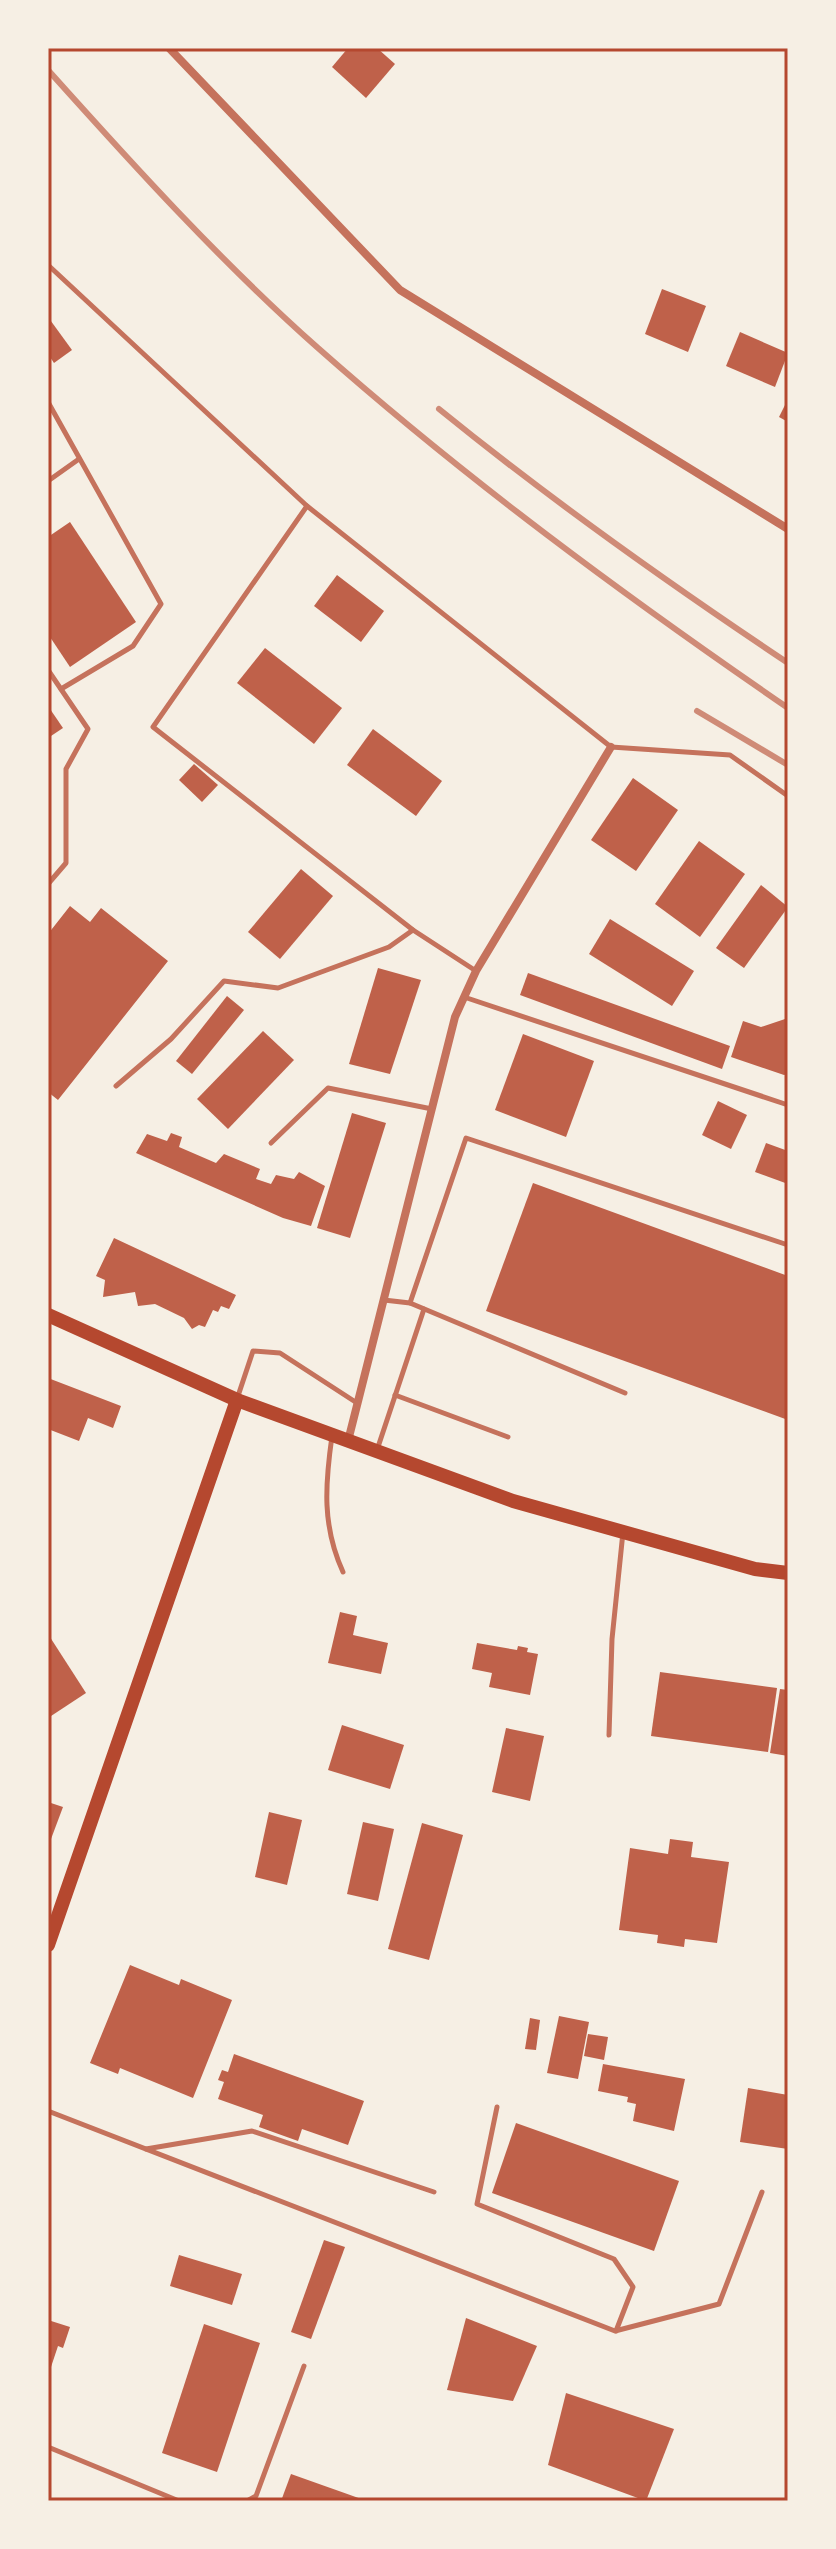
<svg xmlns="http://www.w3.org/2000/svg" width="836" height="2549" viewBox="0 0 836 2549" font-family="'Open Sans',sans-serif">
  <rect width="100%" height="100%" fill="#f6efe4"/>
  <!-- building -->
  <g fill="#bf614a">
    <path d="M348,48H377L395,64L366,98L332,67Z"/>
    <path d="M662,289L706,306L688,352L645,334Z"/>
    <path d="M48,317L72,350L54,363L48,354Z"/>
    <path d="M740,332L788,353L775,387L726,366Z"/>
    <path d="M788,399V422L779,417Z"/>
    <path d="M70,522L136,622L70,667L48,634V537Z"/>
    <path d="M337,575L384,611L361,642L314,606Z"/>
    <path d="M265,648L342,708L314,744L237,683Z"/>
    <path d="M48,706L63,728L48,738Z"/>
    <path d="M373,729L442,781L416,816L347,765Z"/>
    <path d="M194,764L218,785L202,802L179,780Z"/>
    <path d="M633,778L678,810L636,871L591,840Z"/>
    <path d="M699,841L745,874L700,937L655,904Z"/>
    <path d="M301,869L333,896L280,959L248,932Z"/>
    <path d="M761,885L788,907L744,968L716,948Z"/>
    <path d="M70,906L90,922L101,908L168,961L58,1100L48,1092V934Z"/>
    <path d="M610,919L694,971L672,1006L589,954Z"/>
    <path d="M378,968L421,980L390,1074L349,1064Z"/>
    <path d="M528,973L730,1046L722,1069L520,995Z"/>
    <path d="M227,996L244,1010L192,1074L176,1061Z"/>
    <path d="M788,1018V1074L784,1075L731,1057L743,1021L761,1027Z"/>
    <path d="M263,1031L294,1060L228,1129L197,1099Z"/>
    <path d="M523,1034L594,1061L566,1137L495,1110Z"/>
    <path d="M718,1101L747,1115L731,1149L702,1135Z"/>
    <path d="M352,1113L386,1123L350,1238L317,1228Z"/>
    <path d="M171,1133L182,1137L179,1147L216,1163L224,1154L260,1169L256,1179L271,1184L276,1175L294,1179L299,1172L325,1186L311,1226L283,1218L136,1153L147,1134L167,1141Z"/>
    <path d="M766,1143L788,1151V1184L755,1172Z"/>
    <path d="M533,1183L788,1276V1420L486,1311Z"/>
    <path d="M114,1238L236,1295L229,1309L221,1306L218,1312L213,1310L205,1327L199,1325L192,1329L184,1318L155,1304L138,1306L135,1292L103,1297L105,1280L96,1276Z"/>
    <path d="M48,1378L121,1406L113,1428L88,1418L79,1441L48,1429Z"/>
    <path d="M340,1612L357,1616L353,1635L388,1643L381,1674L328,1663Z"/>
    <path d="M48,1634L86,1693L48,1718Z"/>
    <path d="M477,1643L517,1650L518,1646L528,1648L527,1652L538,1654L530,1695L489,1687L492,1673L472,1669Z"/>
    <path d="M660,1672L777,1688L768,1752L651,1736Z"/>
    <path d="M780,1689L788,1690V1756L770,1753Z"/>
    <path d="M342,1725L404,1745L390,1789L328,1770Z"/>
    <path d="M506,1728L544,1736L530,1801L492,1792Z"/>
    <path d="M48,1802L63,1807L48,1847Z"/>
    <path d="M269,1812L302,1820L287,1885L255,1877Z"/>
    <path d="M363,1822L394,1829L378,1901L347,1894Z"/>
    <path d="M422,1823L463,1835L429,1960L388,1949Z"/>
    <path d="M670,1839L693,1842L691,1857L729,1862L717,1943L685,1939L684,1947L657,1943L658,1935L619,1930L630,1848L668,1854Z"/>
    <path d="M130,1965L179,1985L181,1979L232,2000L193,2098L120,2068L118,2074L90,2063Z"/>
    <path d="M559,2016L589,2022L578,2079L547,2073Z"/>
    <path d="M530,2018L540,2020L536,2050L525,2049Z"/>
    <path d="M588,2034L608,2037L604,2060L584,2056Z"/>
    <path d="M234,2054L364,2101L348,2145L302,2129L298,2141L259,2127L263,2115L218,2099L224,2082L218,2080L222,2070L228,2072Z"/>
    <path d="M603,2064L685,2079L674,2131L633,2121L636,2104L627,2102L628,2097L598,2091Z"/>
    <path d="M748,2088L788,2095V2149L740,2142Z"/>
    <path d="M516,2123L679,2181L654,2251L492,2193Z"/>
    <path d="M324,2240L345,2247L311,2339L291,2332Z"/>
    <path d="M179,2255L242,2274L232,2305L170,2286Z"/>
    <path d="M466,2318L537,2346L513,2401L447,2390Z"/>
    <path d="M48,2320L70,2327L63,2348L58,2346L49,2373Z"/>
    <path d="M204,2324L260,2343L217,2472L162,2453Z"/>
    <path d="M566,2393L674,2429L646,2501L548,2465Z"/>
    <path d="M291,2474L367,2501H281Z"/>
  </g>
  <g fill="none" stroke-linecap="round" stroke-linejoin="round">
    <!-- service -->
    <g stroke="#c5725c" stroke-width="5">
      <path d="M48,265L307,506"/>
      <path d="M48,402L161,604L133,646L61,689"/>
      <path d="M48,481L79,459"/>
      <path d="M48,670L88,729L66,769V863L48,884"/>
      <path d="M413,930L153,727L307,506L611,747L730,755L788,796"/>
      <path d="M464,997L788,1105"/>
      <path d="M116,1086L171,1039L224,981L278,988L389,947L413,930L476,971"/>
      <path d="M271,1143L328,1088L432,1109"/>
      <path d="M384,1300L410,1303L625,1393"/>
      <path d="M410,1303L466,1138L788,1245"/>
      <path d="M395,1395L508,1437"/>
      <path d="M237,1399L253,1351L280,1353L357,1403"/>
      <path d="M332,1436C325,1485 322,1526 343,1572"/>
      <path d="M377,1450L424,1309"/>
      <path d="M609,1735L612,1639L623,1532"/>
      <path d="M497,2107L477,2204L614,2259L633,2287L616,2331"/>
      <path d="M48,2111L615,2331L719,2304L762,2192"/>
      <path d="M146,2149L252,2131L434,2192"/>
      <path d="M48,2447L179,2501"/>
      <path d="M247,2501L256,2496L304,2366"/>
    </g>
    <!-- minor -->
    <g stroke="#c5725c" stroke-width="8">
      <path d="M169,48L400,290L788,529"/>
      <path d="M348,1441L455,1017L476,971L611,747"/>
    </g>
    <!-- secondary -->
    <g stroke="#b5482f" stroke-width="14">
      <path d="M48,1315L237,1400L513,1501L755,1569L788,1573"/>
      <path d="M48,1945L237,1400"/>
    </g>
    <!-- rail -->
    <g stroke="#cf8b77" stroke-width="6">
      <path d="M48,70C134,166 221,262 318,348C466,479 625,596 788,708"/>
      <path d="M439,409C551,500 668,583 788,663"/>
      <path d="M697,711L788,765"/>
    </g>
  </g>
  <!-- border -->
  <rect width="836" height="2549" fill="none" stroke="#f6efe4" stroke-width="100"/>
  <rect x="50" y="50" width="736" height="2449" fill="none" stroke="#b5482f" stroke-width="3"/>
</svg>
